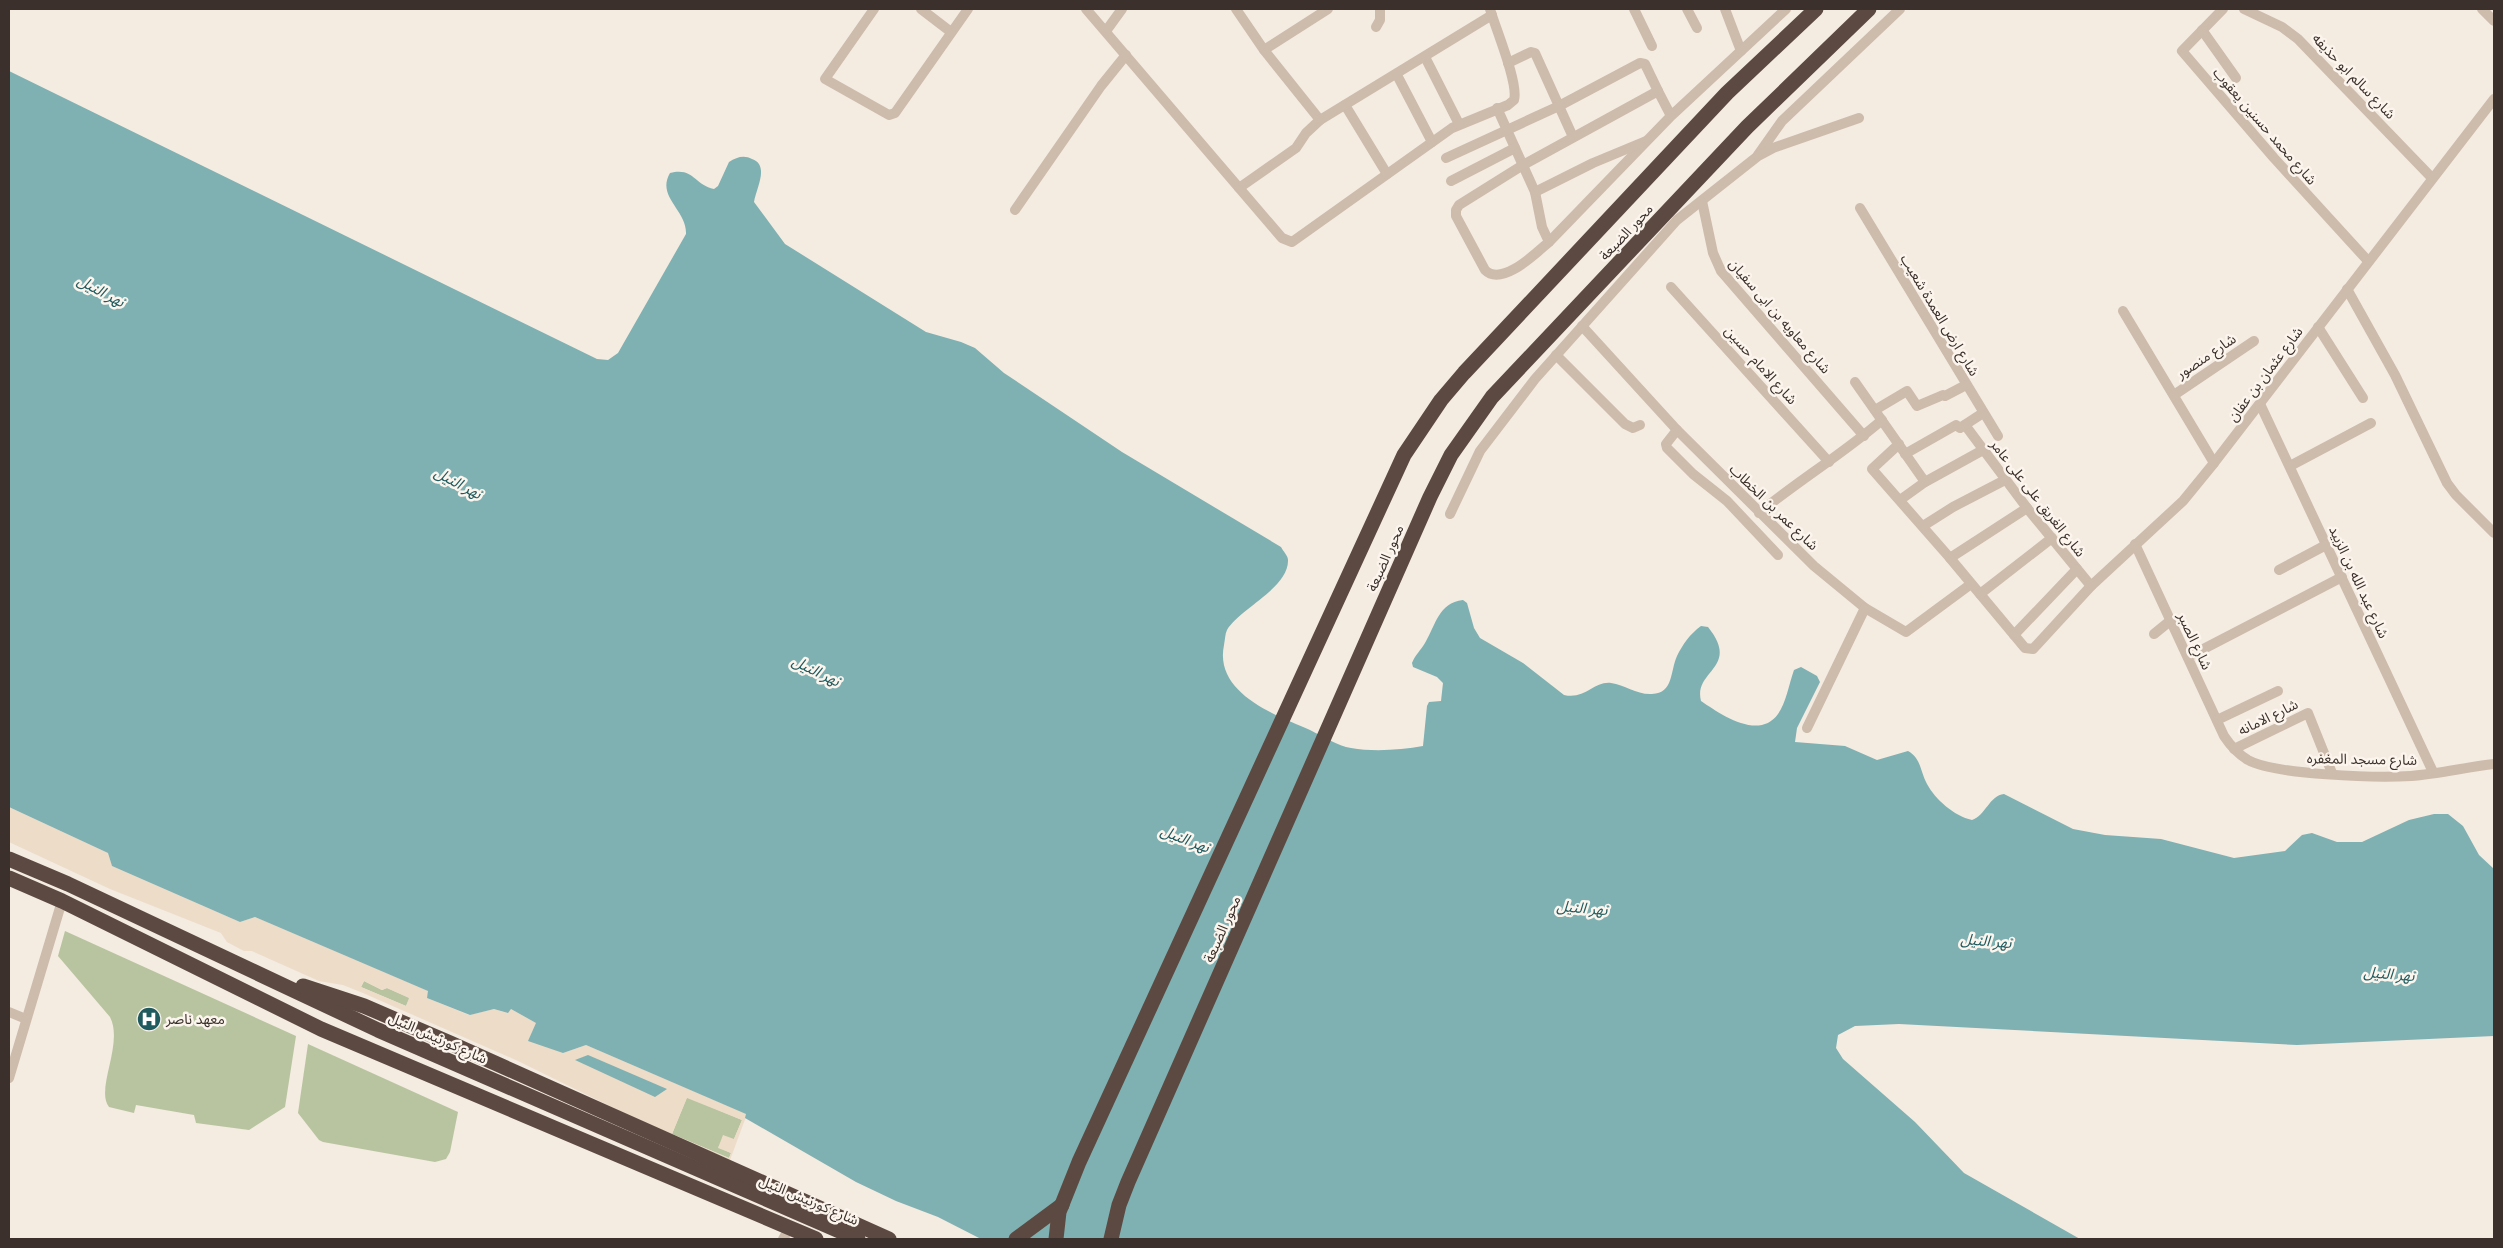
<svg xmlns="http://www.w3.org/2000/svg" width="2503" height="1248" viewBox="0 0 2503 1248" font-family="'DM Sans','Noto Sans Arabic',sans-serif">
  <rect width="100%" height="100%" fill="#f4ebe1"/>
  <!-- green -->
  <g fill="#b8c4a0">
    <path d="M65,931L296,1036L285,1107L249,1130L196,1123L194,1115L136,1105L134,1113L109,1107C95,1089 124,1044 110,1017L58,956Z"/>
    <path d="M364,981L382,990L387,988L410,998L406,1006L361,987Z"/>
    <path d="M308,1044L458,1112L450,1152L446,1159L435,1162L323,1142L319,1140L298,1113Z"/>
    <path d="M687,1097L742,1120L734,1139L718,1147L731,1153L729,1158L672,1134Z"/>
  </g>
  <!-- plaza -->
  <path fill="#ecdcc8" fill-rule="evenodd" d="M9,807L108,853L112,866L240,922L255,917L429,991L427,998L469,1015L494,1009L507,1013L511,1009L536,1023L544,1045L563,1053L586,1045L747,1114L730,1160L628,1115L518,1061L363,993L343,985L319,981L252,951H244L227,942L221,933L110,889L9,842ZM364,981L382,990L387,988L409,998L406,1006L361,987ZM687,1098L742,1120L734,1139L723,1135L718,1148L731,1153L729,1158L672,1134Z"/>
  <!-- water -->
  <g fill="#7fb0b2">
    <path d="M9,71L597,359L608,360L618,353L686,234C687,210 656,197 670,173C694,167 694,185 714,189L718,186L729,162C737,157 744,155 752,159C770,165 756,189 754,202L785,244L926,332L961,342L975,348L1004,373L1122,452L1281,547C1283,551 1288,556 1288,560C1289,588 1239,609 1227,630C1225,634 1225,640 1224,645C1214,693 1275,715 1310,730C1322,736 1338,746 1351,748C1373,752 1401,750 1423,746L1427,706L1429,702L1441,701L1443,683L1437,677L1413,667L1412,663C1415,655 1421,650 1425,643C1436,625 1438,603 1463,600L1467,603L1474,628L1480,638L1523,663L1564,695C1585,700 1594,681 1611,683C1625,685 1637,695 1652,694C1674,693 1670,671 1677,656C1683,644 1690,634 1701,626L1708,627C1741,668 1693,670 1701,701C1720,714 1759,741 1778,714C1786,703 1789,684 1794,670L1801,667L1817,676L1820,682L1797,728L1795,742L1845,746L1877,760L1908,751C1921,758 1920,771 1927,784C1935,799 1954,816 1972,820C1985,816 1990,795 2004,794L2073,829L2105,835L2161,839L2234,858L2285,851L2302,835L2312,833L2337,842H2362L2409,820L2434,814H2448L2463,826L2479,855L2494,869V1036L2297,1045L1899,1024L1855,1026L1838,1035L1836,1048L1843,1059L1915,1122L1964,1173L2080,1239H981L938,1217L896,1201L856,1182L745,1118L746,1114L586,1045L563,1053L528,1041L536,1023L511,1009L508,1013L494,1009L470,1015L427,998L428,991L255,917L240,922L112,866L108,853L9,807Z"/>
    <path d="M588,1055L667,1089L655,1097L575,1060Z"/>
  </g>
  <g fill="none" stroke-linecap="round" stroke-linejoin="round">
    <!-- street -->
    <g stroke="#cdbbac" stroke-width="10">
      <path d="M874,9L825,79L889,115L895,113L968,9"/>
      <path d="M921,9L951,32"/>
      <path d="M1086,9L1282,238L1292,242L1452,128L1508,105L1514,100C1519,84 1495,27 1490,9"/>
      <path d="M1236,9L1264,50L1328,9"/>
      <path d="M1634,9L1652,46"/>
      <path d="M1687,9L1697,28"/>
      <path d="M1725,9L1741,51"/>
      <path d="M2223,9L2182,51L2274,158L2368,261"/>
      <path d="M2244,9L2282,27L2298,39L2432,178"/>
      <path d="M2482,9L2494,21"/>
      <path d="M1376,27L1380,20V9"/>
      <path d="M2202,30L2236,78"/>
      <path d="M1106,31L1122,9"/>
      <path d="M1264,50L1320,120"/>
      <path d="M1425,57L1459,124"/>
      <path d="M1508,63L1531,52L1535,53L1573,137"/>
      <path d="M1397,75L1432,142"/>
      <path d="M1345,105L1387,174"/>
      <path d="M1497,108L1535,192L1542,227L1549,242"/>
      <path d="M1671,116L1658,91L1523,165L1459,205L1456,210V216L1485,270C1502,287 1536,253 1549,242L1671,116L1786,9"/>
      <path d="M1758,155L1782,121L1900,9"/>
      <path d="M1446,158L1559,106L1640,63L1645,64L1658,91"/>
      <path d="M1451,181L1515,148"/>
      <path d="M1239,188L1296,148L1306,133L1320,120L1492,15"/>
      <path d="M1535,192L1593,163L1646,141"/>
      <path d="M1702,201L1713,253L1721,271L1864,436"/>
      <path d="M1860,208L1998,436"/>
      <path d="M1015,210L1101,86L1126,55"/>
      <path d="M1671,287L1829,462"/>
      <path d="M2347,289L2395,375L2447,483L2456,495L2494,533"/>
      <path d="M2123,311L2214,463"/>
      <path d="M1582,326L1677,430L1814,566L1865,608L1906,632L1971,584"/>
      <path d="M2318,327L2363,398"/>
      <path d="M1556,355L1625,424L1633,428L1640,425"/>
      <path d="M1855,382L1925,482"/>
      <path d="M2174,395L2254,341"/>
      <path d="M2260,404L2433,772"/>
      <path d="M1875,410L1907,391L1917,406L1943,395L1945,396L1966,385"/>
      <path d="M1965,425L2027,508L2091,586"/>
      <path d="M1677,430L1666,444L1667,448L1693,474L1727,501L1778,555"/>
      <path d="M1899,444L1872,469L1950,558L2025,648L2033,649L2091,586L2183,501L2214,463L2494,99"/>
      <path d="M1905,454L1956,425L1960,428L1983,413"/>
      <path d="M2290,466L2371,423"/>
      <path d="M1900,500L1925,482L1983,450"/>
      <path d="M1759,513C1799,480 1843,454 1882,420"/>
      <path d="M1450,514L1480,451L1535,379L1677,220L1758,156L1773,148L1859,118"/>
      <path d="M1923,526L1953,507L2005,480"/>
      <path d="M2135,544L2224,736C2230,745 2238,754 2248,760C2275,775 2377,778 2411,776C2438,774 2467,767 2494,764"/>
      <path d="M1950,558L2027,508"/>
      <path d="M2279,570L2326,545"/>
      <path d="M1980,594L2052,538"/>
      <path d="M2154,634L2170,621"/>
      <path d="M2014,635L2077,569"/>
      <path d="M2188,657L2342,577"/>
      <path d="M2217,720L2278,691"/>
      <path d="M1807,728L1865,608"/>
      <path d="M2234,749L2308,713L2332,773"/>
      <path d="M9,1012L26,1019"/>
      <path d="M9,1078L62,901"/>
      <path d="M783,1239L789,1229"/>
    </g>
    <!-- highway -->
    <g stroke="#5c4a42" stroke-width="15">
      <path d="M9,859L68,884L378,1030L858,1239"/>
      <path d="M9,878L62,901L321,1029L816,1239"/>
      <path d="M303,986L364,1006L450,1043L889,1239"/>
      <path d="M1016,1239L1062,1205"/>
      <path d="M1056,1239L1059,1212L1079,1162L1404,455L1441,400L1464,373L1727,93L1816,9"/>
      <path d="M1111,1239L1119,1205L1128,1182L1430,497L1451,455L1492,397L1747,127L1869,9"/>
    </g>
  </g>
  <!-- icons -->
  <defs>
    <g id="hospital-disc" transform="scale(1.25)"><circle r="9.5" fill="#1f5a5e" stroke="#fbf5ee"/><path d="M-5-5h3v3.5h4V-5h3V5h-3V1.5h-4V5h-3Z" fill="#fff"/></g>
  </defs>
  <g fill-rule="evenodd">
    <use href="#hospital-disc" x="149" y="1019"/>
  </g>
  <g text-anchor="middle" dominant-baseline="central" stroke-width="5" stroke-linejoin="round" paint-order="stroke">
    <!-- street labels -->
    <g font-size="14" fill="#3b302b" stroke="#fbf5ee">
      <text transform="translate(2354 76) rotate(46)">شارع سالم ابو حذيفه</text>
      <text transform="translate(2265 126) rotate(49)">شارع محمد حسنين يعقوب</text>
      <text transform="translate(1626 232) rotate(-47)">محور الضبعة</text>
      <text transform="translate(1940 315) rotate(59)">شارع ارض العمدة شعيب</text>
      <text transform="translate(1780 316) rotate(49)">شارع معاويه بن ابى سفيان</text>
      <text transform="translate(2206 356) rotate(-34)">شارع منصور</text>
      <text transform="translate(1761 365) rotate(48)">شارع الامام حسين</text>
      <text transform="translate(2265 374) rotate(-53)">شارع عثمان بن عفان</text>
      <text transform="translate(2038 498) rotate(52)">شارع الغريق على على عامر</text>
      <text transform="translate(1774 507) rotate(44)">شارع عمر بن الخطاب</text>
      <text transform="translate(1385 558) rotate(-66)">محور الضبعة</text>
      <text transform="translate(2359 582) rotate(65)">شارع عبد الله بن الزبيد</text>
      <text transform="translate(2195 641) rotate(65)">شارع الصبر</text>
      <text transform="translate(2268 717) rotate(-26)">شارع الامانه</text>
      <text transform="translate(2362 759) rotate(1)">شارع مسجد المغفره</text>
      <text transform="translate(1222 929) rotate(-66)">محور الضبعة</text>
      <text transform="translate(438 1038) rotate(24)">شارع كورنيش النيل</text>
      <text transform="translate(809 1200) rotate(23)">شارع كورنيش النيل</text>
    </g>
    <!-- poi labels -->
    <g font-size="14" fill="#3b302b" stroke="#fbf5ee" text-anchor="start">
      <text x="166" y="1019">معهد ناصر</text>
    </g>
    <!-- water labels -->
    <g font-size="15" font-style="italic" fill="#1f5a5e" stroke="#fbf5ee">
      <text transform="translate(101 291) rotate(28)">نهر النيل</text>
      <text transform="translate(458 483) rotate(28)">نهر النيل</text>
      <text transform="translate(816 671) rotate(26)">نهر النيل</text>
      <text transform="translate(1185 839) rotate(21)">نهر النيل</text>
      <text transform="translate(1582 908) rotate(5)">نهر النيل</text>
      <text transform="translate(1986 941) rotate(5)">نهر النيل</text>
      <text transform="translate(2389 974) rotate(5)">نهر النيل</text>
    </g>
  </g>
  <!-- border -->
  <rect width="2503" height="1248" fill="none" stroke="#3b302b" stroke-width="20"/>
</svg>
